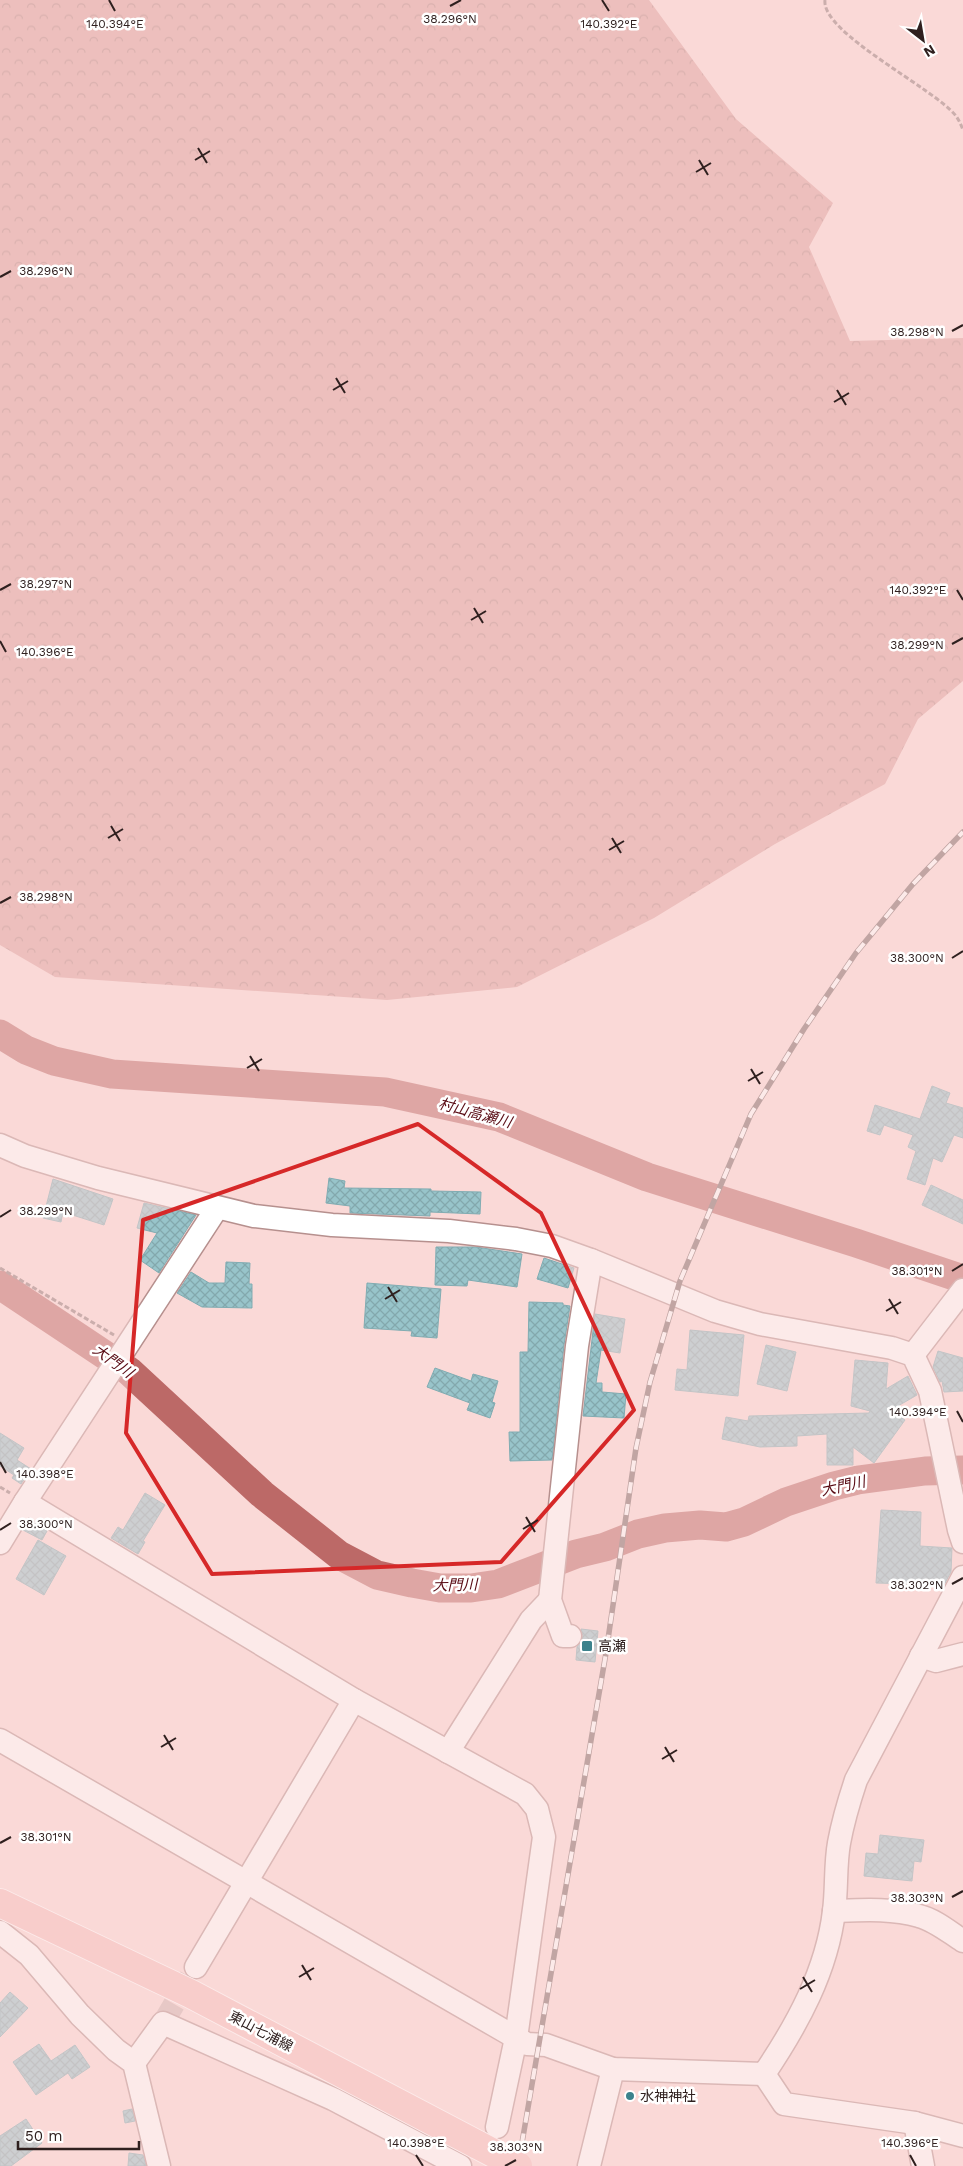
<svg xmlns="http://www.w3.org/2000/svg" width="963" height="2166" viewBox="0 0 963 2166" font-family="'Work Sans','Noto Sans JP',sans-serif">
  <defs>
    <pattern id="forest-crowns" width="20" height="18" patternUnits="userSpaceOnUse" patternTransform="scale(1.25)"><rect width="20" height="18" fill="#dda09d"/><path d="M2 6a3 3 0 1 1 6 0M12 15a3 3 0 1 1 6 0" fill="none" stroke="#b4827f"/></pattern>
    <pattern id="building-cross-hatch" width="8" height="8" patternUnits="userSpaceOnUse" patternTransform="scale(1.25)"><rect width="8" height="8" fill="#98c4ca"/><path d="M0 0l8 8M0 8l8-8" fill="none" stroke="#83a8ad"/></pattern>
  </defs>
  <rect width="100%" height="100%" fill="#fad9d7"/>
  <!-- forest -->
  <path fill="url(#forest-crowns)" d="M0,0H649L736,119L833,203L809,247L850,341L963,338V681L918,719L885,784L775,844L654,918L517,987L387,1000L55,977L0,945Z"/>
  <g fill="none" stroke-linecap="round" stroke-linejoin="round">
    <!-- river -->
    <g stroke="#bc6967" stroke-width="29">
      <path d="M0,1034L26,1050L54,1061L112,1074L385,1092L499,1117L647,1177L856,1243L963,1279"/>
      <path d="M0,1285L129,1371L262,1494L339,1555L377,1575L412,1583L440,1588H471L498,1584L576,1554L605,1547L638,1534L665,1528L700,1525L726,1527L744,1522L786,1502L834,1486L858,1480L925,1471L963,1470"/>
    </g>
  </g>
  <!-- building -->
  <g fill="url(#building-cross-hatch)" stroke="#81acb2">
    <path d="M932,1086L950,1093L946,1103L963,1108V1138L954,1135L942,1162L933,1158L925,1185L907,1179L916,1151L908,1147L913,1135L884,1125L880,1135L867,1131L875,1105L920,1119Z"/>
    <path d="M329,1178L345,1181L344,1188L431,1189V1191L481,1192L480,1214L430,1212V1216L350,1213V1206L326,1203Z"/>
    <path d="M53,1179L113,1199L104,1225L63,1212L61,1222L43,1218Z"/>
    <path d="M931,1185L963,1200V1224L922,1205Z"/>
    <path d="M144,1203L196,1215L159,1273L140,1260L157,1233L137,1228Z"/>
    <path d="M436,1247H476L522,1254L517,1287L468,1280L467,1286L435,1285Z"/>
    <path d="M544,1258L574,1268L568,1288L537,1279Z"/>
    <path d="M226,1262L250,1263L249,1284H252V1308L202,1307L177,1293L191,1272L209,1283H225Z"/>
    <path d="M367,1283L441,1289L437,1338L411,1336L412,1331L364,1328Z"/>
    <path d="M529,1302L563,1303V1305L570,1306L564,1345L552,1460L510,1461L509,1432H520V1352H528Z"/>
    <path d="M595,1314L625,1319L620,1353L601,1350L596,1383H602V1392L626,1394L624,1418L583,1416Z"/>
    <path d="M690,1330L744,1335L738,1396L675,1390L677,1369L687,1370Z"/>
    <path d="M766,1345L796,1352L787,1391L757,1384Z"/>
    <path d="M938,1351L963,1358V1391L944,1392L942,1381L940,1382L933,1367Z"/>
    <path d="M855,1360L888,1363L886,1389L908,1376L917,1395L891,1410L905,1420L874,1463L853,1447V1465H827V1434L797,1436V1446L760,1447L722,1439L726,1417L748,1421L749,1416L869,1413L870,1411L851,1406Z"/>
    <path d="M435,1368L471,1381L473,1374L498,1381L492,1402L495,1403L490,1418L467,1410L470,1403L427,1387Z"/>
    <path d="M0,1433L24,1448L17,1460L31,1469L21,1484L12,1478L14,1475L0,1466Z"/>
    <path d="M145,1493L165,1505L143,1541L145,1542L138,1554L111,1538L118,1527L123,1530Z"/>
    <path d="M881,1510L921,1512L920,1546L952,1548L951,1572L944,1585L876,1583Z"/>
    <path d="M29,1520L47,1531L42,1540L23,1530Z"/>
    <path d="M38,1540L66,1556L44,1595L16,1579Z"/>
    <path d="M581,1629L598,1631L595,1662L576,1660L577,1647L583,1636Z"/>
    <path d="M880,1835L924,1840L921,1862L914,1861L912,1881L864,1876L866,1853L878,1854Z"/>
    <path d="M10,1992L28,2008L0,2037V2003Z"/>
    <path d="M39,2044L51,2061L75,2045L90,2067L72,2079L68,2073L36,2095L13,2062Z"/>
    <path d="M132,2109L135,2121L125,2123L123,2111Z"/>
    <path d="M26,2119L42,2143L11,2166H0V2136Z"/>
    <path d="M129,2153L143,2155L146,2166H128Z"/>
  </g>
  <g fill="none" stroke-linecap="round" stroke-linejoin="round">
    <!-- minor-tunnel -->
    <path stroke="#d1b4b2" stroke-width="22" stroke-dasharray="22 11" stroke-linecap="butt" d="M163,2023L190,1977"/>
    <!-- minor casing -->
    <g stroke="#b6908e" stroke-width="25">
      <g id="minor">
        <path d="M0,1145L25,1156L98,1178L254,1216L332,1225L449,1231L516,1239L552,1246L591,1260L715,1311L760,1324L892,1348L913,1355L930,1391L959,1530L963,1542"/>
        <path d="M913,1355L963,1290"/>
        <path d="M25,1502L217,1208"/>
        <path d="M0,1543L25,1502L354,1700L525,1794L537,1809L544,1837L516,2038L497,2127"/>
        <path d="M570,1636H563L550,1600L577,1346L591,1260"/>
        <path d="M921,1656L936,1661L963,1654"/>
        <path d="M0,1740L527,2044L546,2045L613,2069L764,2074C797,2025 827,1971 834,1911C837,1889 835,1865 839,1843C843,1821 849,1801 856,1780L963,1577"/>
        <path d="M448,1752L531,1620L550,1600"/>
        <path d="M834,1911C862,1910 892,1908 919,1916C935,1920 949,1932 963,1941"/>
        <path d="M0,1932L29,1955L80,2015L116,2050L134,2063L159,2166"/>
        <path d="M196,1967L354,1700"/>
        <path d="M134,2063L163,2023L333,2099L460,2166"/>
        <path d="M764,2074L784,2104L915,2123L963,2136"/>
        <path d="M915,2123L923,2166"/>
        <path d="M589,2166L613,2069"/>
      </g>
    </g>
    <!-- major casing -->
    <g stroke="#fff" stroke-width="30">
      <path id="major" d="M0,1903L191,1994L478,2145"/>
    </g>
    <!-- path -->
    <g stroke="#927a79" stroke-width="3" stroke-dasharray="5 2.5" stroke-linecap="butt">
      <path d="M825,0C821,33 934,88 956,116C959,120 961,125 963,130"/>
      <path d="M0,1268L114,1335"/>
      <path d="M0,1487L10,1493"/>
    </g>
    <!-- minor -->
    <use href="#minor" stroke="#fff" stroke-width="22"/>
    <!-- major -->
    <use href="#major" stroke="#f7bebd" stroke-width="28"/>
    <!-- rail casing -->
    <g stroke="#7c6664" stroke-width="5.5">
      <path id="rail" d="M518,2166L606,1653L636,1448L650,1382L680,1281L751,1114L804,1029L856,953L913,884L963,832"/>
    </g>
    <!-- rail -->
    <use href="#rail" stroke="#fff" stroke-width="4" stroke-dasharray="11" stroke-linecap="butt"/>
    <!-- major-bridge casing -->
    <g stroke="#fff" stroke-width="30" stroke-linecap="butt">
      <path id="major-bridge" d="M478,2145L518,2166"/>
    </g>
    <!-- major-bridge -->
    <use href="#major-bridge" stroke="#f7bebd" stroke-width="28"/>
  </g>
  <!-- marked area -->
  <path d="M0 0H963V2166H0ZM418,1124L541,1213L634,1410L501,1562L212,1574L126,1433L143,1220Z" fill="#fad9d7" fill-opacity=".55" fill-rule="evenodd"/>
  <path fill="none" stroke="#d62828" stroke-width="4" stroke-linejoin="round" d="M418,1124L541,1213L634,1410L501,1562L212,1574L126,1433L143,1220Z"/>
  <!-- ticks -->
  <path fill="none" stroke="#2f201f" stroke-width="2" d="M109,0L115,11M602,0L609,11M450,6L461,0M198,148L207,163M195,160L210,151M699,160L708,175M696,172L711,163M0,277L11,271M952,331L963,325M336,378L345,393M333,390L348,381M837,390L846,405M834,402L849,393M0,590L11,584M957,590L963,600M474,608L483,623M471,620L486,611M0,641L6,652M952,644L963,638M111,826L120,841M108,838L123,829M612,838L621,853M609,850L624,841M0,903L11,897M952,958L963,951M250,1056L259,1071M247,1068L262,1059M751,1069L760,1084M748,1081L763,1072M0,1217L11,1210M952,1271L963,1264M388,1287L397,1302M385,1299L400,1290M889,1299L898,1314M886,1311L901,1302M957,1411L963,1422M0,1462L6,1473M526,1517L535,1532M523,1529L538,1520M0,1530L11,1523M952,1584L963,1578M164,1735L173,1750M161,1747L176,1738M665,1747L674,1762M662,1759L677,1750M0,1843L11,1837M952,1897L963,1891M302,1965L311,1980M299,1977L314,1968M803,1977L812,1992M800,1989L815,1980M416,2155L423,2166M910,2155L916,2166M505,2166L516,2160"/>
  <!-- markers -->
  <g fill="#3b828c" stroke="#fff" stroke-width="2">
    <rect x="581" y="1640" width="12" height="12" rx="2.5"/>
    <circle cx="630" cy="2096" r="5"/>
  </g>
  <g text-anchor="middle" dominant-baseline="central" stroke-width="5" stroke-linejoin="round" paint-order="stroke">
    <!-- poi labels -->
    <g font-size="14" fill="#2f201f" stroke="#fff" text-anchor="start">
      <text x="598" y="1646">高瀬</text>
      <text x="640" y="2096">水神神社</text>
    </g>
    <!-- street labels -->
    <g font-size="14" fill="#2f201f" stroke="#fff">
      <text transform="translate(261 2031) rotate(28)">東山七浦線</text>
    </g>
    <!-- water labels -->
    <g font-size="15" font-style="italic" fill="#580a13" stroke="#fff">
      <text transform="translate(475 1113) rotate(15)">村山高瀬川</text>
      <text transform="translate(113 1361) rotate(36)">大門川</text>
      <text transform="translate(843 1486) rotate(-12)">大門川</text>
      <text transform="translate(455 1585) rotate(-1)">大門川</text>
    </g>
  </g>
  <g font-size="12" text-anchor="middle" fill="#2f201f" stroke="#fff" stroke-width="5" stroke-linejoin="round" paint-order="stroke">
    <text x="450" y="23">38.296°N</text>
    <text x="115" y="28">140.394°E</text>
    <text x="609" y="28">140.392°E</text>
    <text x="46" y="275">38.296°N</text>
    <text x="917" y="336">38.298°N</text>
    <text x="46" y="588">38.297°N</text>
    <text x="918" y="594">140.392°E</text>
    <text x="917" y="649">38.299°N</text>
    <text x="45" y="656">140.396°E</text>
    <text x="46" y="901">38.298°N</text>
    <text x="917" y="962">38.300°N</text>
    <text x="46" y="1215">38.299°N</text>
    <text x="917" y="1275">38.301°N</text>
    <text x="918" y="1416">140.394°E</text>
    <text x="45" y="1478">140.398°E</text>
    <text x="46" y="1528">38.300°N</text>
    <text x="917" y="1589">38.302°N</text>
    <text x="46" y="1841">38.301°N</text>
    <text x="917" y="1902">38.303°N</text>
    <text x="416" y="2147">140.398°E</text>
    <text x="910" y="2147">140.396°E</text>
    <text x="516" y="2151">38.303°N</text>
  </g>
  <!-- north arrow -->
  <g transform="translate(923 40) rotate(149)" stroke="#ffffff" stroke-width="4" paint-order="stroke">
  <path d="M0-4L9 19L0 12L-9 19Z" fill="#2f201f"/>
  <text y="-8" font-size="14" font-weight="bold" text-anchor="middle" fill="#2f201f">N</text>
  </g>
  <!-- scale -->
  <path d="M18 2141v8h121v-8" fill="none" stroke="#2f201f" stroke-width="2.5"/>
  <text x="25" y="2141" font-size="15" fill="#2f201f" stroke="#ffffff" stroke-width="4" paint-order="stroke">50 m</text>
</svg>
